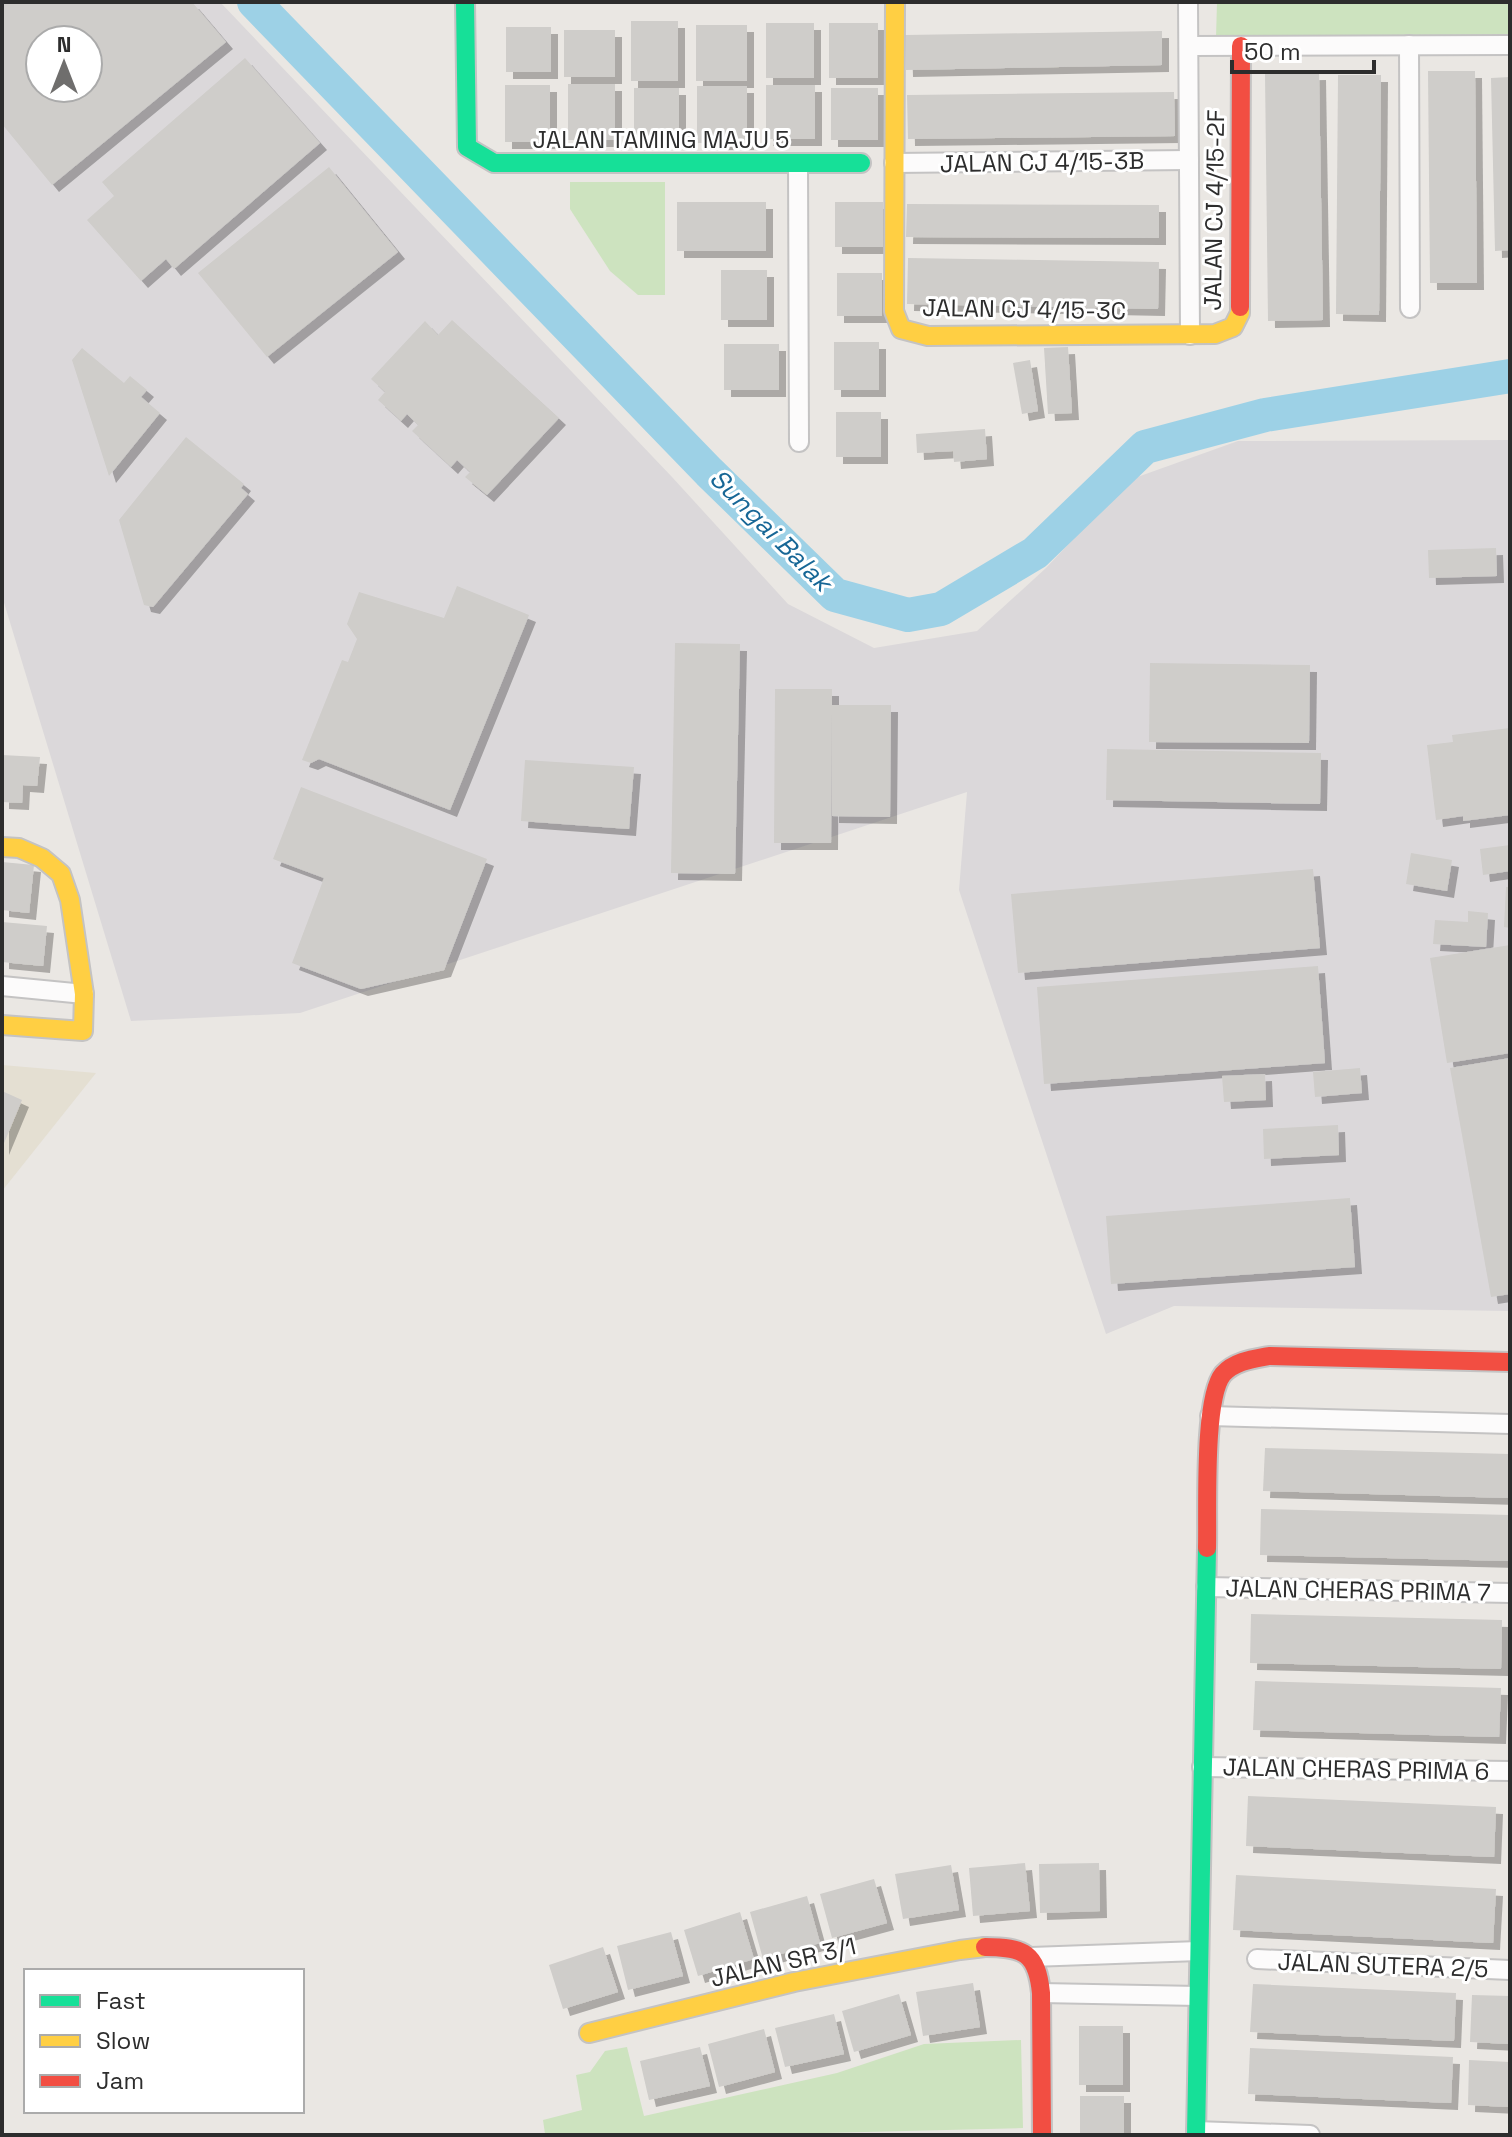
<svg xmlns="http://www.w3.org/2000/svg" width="1512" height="2137" viewBox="0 0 1512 2137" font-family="'Space Grotesk',sans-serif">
  <defs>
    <filter id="shadow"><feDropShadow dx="7" dy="7" stdDeviation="0" flood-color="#0004"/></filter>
  </defs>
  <rect width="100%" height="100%" fill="#eae7e3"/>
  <!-- industrial -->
  <path fill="#dbd8da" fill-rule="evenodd" d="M2,2H220L672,477L788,604L874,648L977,631L1046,568L1129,480L1238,441L1510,440V1311L1174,1306L1106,1334L959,890L967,792L300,1013L131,1021L2,596ZM40,40H88V88H40Z"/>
  <!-- education -->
  <path fill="#e4dfd2" d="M2,1065L96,1073L2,1191Z"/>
  <!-- green -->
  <g fill="#cde3bf">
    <path d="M1217,2H1510V39L1216,38Z"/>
    <path d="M570,182H665V295H638L610,271L570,209Z"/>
    <path d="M1021,2040L1023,2128L743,2135H612L611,2133L545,2134L543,2120L582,2110L576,2075L590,2072L605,2051L627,2047L644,2116L837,2073L924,2044Z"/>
  </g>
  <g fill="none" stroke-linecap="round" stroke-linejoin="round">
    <!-- river -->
    <path stroke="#9dd1e6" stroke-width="34" d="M254,2L709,472L835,595L908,615L941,609L1035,553L1145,447L1265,415L1510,376"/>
  </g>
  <!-- building -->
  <g fill="#cfcdca" fill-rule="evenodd" filter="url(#shadow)">
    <path d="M2,2H192L226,42L52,185L2,124ZM40,40H88V88H40Z"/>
    <rect x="631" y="21" width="47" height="60"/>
    <rect x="766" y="23" width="48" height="55"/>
    <rect x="829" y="23" width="49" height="55"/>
    <rect x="696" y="25" width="51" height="56"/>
    <rect x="506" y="27" width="45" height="45"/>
    <rect x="564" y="30" width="51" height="47"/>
    <path d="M1162,31V65L906,70L905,35Z"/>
    <path d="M245,58L320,143L174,269L166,259L141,281L87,220L114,196L102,182Z"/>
    <path d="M1428,71H1475L1477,283H1430Z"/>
    <path d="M1319,73L1323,320L1268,321L1265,74Z"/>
    <path d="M1338,75H1381L1379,315L1336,314Z"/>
    <path d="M1510,77V250L1495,251L1491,78Z"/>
    <rect x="568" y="84" width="47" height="56"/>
    <rect x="505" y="85" width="45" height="57"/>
    <rect x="766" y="85" width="49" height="54"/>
    <rect x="697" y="86" width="50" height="57"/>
    <rect x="634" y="88" width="45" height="53"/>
    <rect x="831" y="88" width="47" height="52"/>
    <path d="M1174,92L1175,136L908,139L907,95Z"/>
    <path d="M329,167L398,252L267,357L198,273Z"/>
    <rect x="677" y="202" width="89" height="49"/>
    <rect x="835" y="202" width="48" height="45"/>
    <path d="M907,204L1159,205V238L906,237Z"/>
    <path d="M908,258L1159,262L1158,309L907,304Z"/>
    <rect x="721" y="270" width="46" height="50"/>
    <rect x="837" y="273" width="45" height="43"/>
    <path d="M452,320L559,418L487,495L465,477L470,472L457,460L451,467L412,431L418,425L407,414L401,421L378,400L385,392L371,379L425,321L438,335Z"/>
    <rect x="834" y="342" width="45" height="48"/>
    <rect x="724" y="344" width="55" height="46"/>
    <path d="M1068,347L1072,413L1048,414L1044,348Z"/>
    <path d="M82,348L124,383L130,376L147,390L141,397L160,413L109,476L72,360Z"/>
    <path d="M1030,360L1038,411L1022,414L1013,363Z"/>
    <rect x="836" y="412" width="45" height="45"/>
    <path d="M985,429L987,459L954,462L953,451L917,453L916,434Z"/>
    <path d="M186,437L244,484L241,488L248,494L153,607L144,605L119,520Z"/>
    <path d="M1496,548L1497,576L1429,578L1428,550Z"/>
    <path d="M457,586L529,615L450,810L319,759L311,763L302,760L342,660L348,662L357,639L347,624L359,592L444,618Z"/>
    <path d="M675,643L740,644L735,874L671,873Z"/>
    <path d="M1150,663L1310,665L1309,743L1149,742Z"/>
    <path d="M775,689H832V705H891L890,817L832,816V711L831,843H774Z"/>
    <path d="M1510,728V815L1463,821V816L1436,820L1427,745L1453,742L1452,735Z"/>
    <path d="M1107,749L1321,753L1320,804L1106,800Z"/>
    <path d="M2,755L40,757L37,786L23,785L22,803L2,802Z"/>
    <path d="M525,760L634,767L629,829L521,821Z"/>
    <path d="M301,787L487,859L444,970L361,989L292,963L324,878L273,859Z"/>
    <path d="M1510,845V871L1483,875L1480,849Z"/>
    <path d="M1411,853L1452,860L1447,891L1406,884Z"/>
    <path d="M2,862L34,865L29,913L2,910Z"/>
    <path d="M1313,869L1320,948L1018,973L1011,894Z"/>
    <path d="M1506,887H1510V928L1504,927Z"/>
    <path d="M1468,911L1488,913L1486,947L1433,944L1435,920L1468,922Z"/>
    <path d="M2,922L47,926L43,966L2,962Z"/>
    <path d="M1510,945V1053L1447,1063L1430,958Z"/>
    <path d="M1318,966L1325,1063L1044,1084L1037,987Z"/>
    <path d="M1510,1058V1294L1491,1297L1450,1068Z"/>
    <path d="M1360,1068L1362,1093L1315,1097L1313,1072Z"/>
    <path d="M1265,1074L1266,1100L1224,1102L1222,1076Z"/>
    <path d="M2,1091L22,1100L2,1148Z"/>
    <path d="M1338,1125L1339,1155L1264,1159L1263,1129Z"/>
    <path d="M1350,1198L1355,1267L1111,1284L1106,1216Z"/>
    <path d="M1265,1448L1510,1454V1498L1263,1491Z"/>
    <path d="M1261,1509L1510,1515V1561L1260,1555Z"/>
    <path d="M1251,1614L1502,1620L1501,1669L1250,1663Z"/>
    <path d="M1255,1681L1501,1688L1499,1737L1253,1730Z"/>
    <path d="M1248,1796L1496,1807L1494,1857L1246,1846Z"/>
    <path d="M1025,1863L1030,1911L973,1916L969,1868Z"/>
    <path d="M1099,1863L1100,1911L1040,1913L1039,1864Z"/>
    <path d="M951,1865L959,1910L903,1919L895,1874Z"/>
    <path d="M1236,1875L1496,1889L1493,1943L1233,1930Z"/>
    <path d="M874,1879L887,1923L832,1938L820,1894Z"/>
    <path d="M807,1896L820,1943L763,1959L750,1912Z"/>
    <path d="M740,1912L754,1959L698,1976L684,1930Z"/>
    <path d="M671,1932L683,1976L628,1990L617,1946Z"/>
    <path d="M603,1947L618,1992L563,2009L549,1965Z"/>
    <path d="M973,1983L980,2027L923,2036L916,1992Z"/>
    <path d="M1253,1984L1456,1993L1454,2041L1250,2032Z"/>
    <path d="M899,1994L911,2035L854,2052L842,2011Z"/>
    <path d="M1472,1995L1510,1996V2044L1470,2042Z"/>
    <path d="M834,2014L844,2054L785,2067L775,2028Z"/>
    <rect x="1079" y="2026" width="44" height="59"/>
    <path d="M764,2029L775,2072L719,2087L708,2044Z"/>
    <path d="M700,2047L710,2086L649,2100L640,2061Z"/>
    <path d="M1250,2048L1453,2057L1451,2103L1248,2094Z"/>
    <path d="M1469,2060L1510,2062V2107L1468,2105Z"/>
    <rect x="1080" y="2096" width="44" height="39"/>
  </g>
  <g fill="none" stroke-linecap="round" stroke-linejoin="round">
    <!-- street casing -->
    <g stroke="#c4c3c3" stroke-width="22">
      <g id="street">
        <path d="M1188,2L1190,335"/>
        <path d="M1409,45L1410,308"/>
        <path d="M1189,46L1510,45"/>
        <path d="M798,163L799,442"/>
        <path d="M894,163L1189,160"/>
        <path d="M2,986L84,994"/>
        <path d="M1210,1416L1510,1424"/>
        <path d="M1206,1587L1510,1593"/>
        <path d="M1202,1767L1510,1771"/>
        <path d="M1031,1957L1199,1951"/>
        <path d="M1257,1959L1510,1970"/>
        <path d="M1041,1993L1198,1996"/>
        <path d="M1196,2131L1310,2135"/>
      </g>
    </g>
    <!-- fast casing -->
    <g stroke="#c4c3c3" stroke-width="22">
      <g id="fast">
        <path d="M465,2L467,147L494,163H861"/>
        <path d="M1196,2135L1207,1548"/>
      </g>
    </g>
    <!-- slow casing -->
    <g stroke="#c4c3c3" stroke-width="22">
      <g id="slow">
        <path d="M895,2L894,311L901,329L928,336L1215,334L1233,327L1240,313V307"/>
        <path d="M2,847L19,848L42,858L61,874L70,900L84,994L83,1031L2,1025"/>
        <path d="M589,2033L794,1982L960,1950L985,1947"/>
      </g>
    </g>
    <!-- jam casing -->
    <g stroke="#c4c3c3" stroke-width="22">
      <g id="jam">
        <path d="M1240,307L1241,46"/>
        <path d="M1207,1548C1208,1512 1203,1398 1223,1374C1235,1361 1253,1359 1269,1356L1510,1362"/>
        <path d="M985,1947C1024,1947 1037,1953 1041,1993L1042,2135"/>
      </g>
    </g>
    <!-- street -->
    <use href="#street" stroke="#fcfbfb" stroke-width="18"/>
    <!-- fast -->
    <use href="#fast" stroke="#16e098" stroke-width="18"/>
    <!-- slow -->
    <use href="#slow" stroke="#ffcf43" stroke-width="18"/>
    <!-- jam -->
    <use href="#jam" stroke="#f24e42" stroke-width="18"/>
  </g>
  <g text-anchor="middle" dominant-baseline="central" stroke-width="6" stroke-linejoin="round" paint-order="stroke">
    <!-- street labels -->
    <g font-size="24" fill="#2d2d2d" stroke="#fff">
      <text x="661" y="139">JALAN TAMING MAJU 5</text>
      <text transform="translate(1042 162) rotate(-1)">JALAN CJ 4/15-3B</text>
      <text transform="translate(1214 210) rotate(-89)">JALAN CJ 4/15-2F</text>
      <text transform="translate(1024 309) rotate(1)">JALAN CJ 4/15-3C</text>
      <text transform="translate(1358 1590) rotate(1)">JALAN CHERAS PRIMA 7</text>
      <text transform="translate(1356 1769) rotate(1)">JALAN CHERAS PRIMA 6</text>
      <text transform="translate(783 1962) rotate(-13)">JALAN SR 3/1</text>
      <text transform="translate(1383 1965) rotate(2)">JALAN SUTERA 2/5</text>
    </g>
    <!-- water labels -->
    <g font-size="26" font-style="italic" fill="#176796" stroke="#fff">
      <text transform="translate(771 530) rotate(45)">Sungai Balak</text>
    </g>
  </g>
  <!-- border -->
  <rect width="1512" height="2137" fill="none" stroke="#2d2d2d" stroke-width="8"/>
  <!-- legend -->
  <rect x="24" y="1969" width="280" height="144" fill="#ffffff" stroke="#ababab" stroke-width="2"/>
  <rect x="40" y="1995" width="40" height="12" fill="#16e098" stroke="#ababab" stroke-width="2"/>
  <text x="96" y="2009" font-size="24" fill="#2d2d2d">Fast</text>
  <rect x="40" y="2035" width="40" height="12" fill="#ffcf43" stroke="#ababab" stroke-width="2"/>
  <text x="96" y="2049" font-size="24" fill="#2d2d2d">Slow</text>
  <rect x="40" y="2075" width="40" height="12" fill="#f24e42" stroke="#ababab" stroke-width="2"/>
  <text x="96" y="2089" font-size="24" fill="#2d2d2d">Jam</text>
  <!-- north arrow -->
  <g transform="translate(64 64)"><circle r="38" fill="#ffffff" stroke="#ababab" stroke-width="2"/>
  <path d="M0-6L14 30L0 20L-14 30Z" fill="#6f6e6d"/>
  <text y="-12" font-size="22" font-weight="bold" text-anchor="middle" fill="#2d2d2d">N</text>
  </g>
  <!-- scale -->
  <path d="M1232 60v12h142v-12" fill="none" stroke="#2d2d2d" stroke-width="4"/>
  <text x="1244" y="60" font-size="24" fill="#2d2d2d" stroke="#ffffff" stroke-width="6" paint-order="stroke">50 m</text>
</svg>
